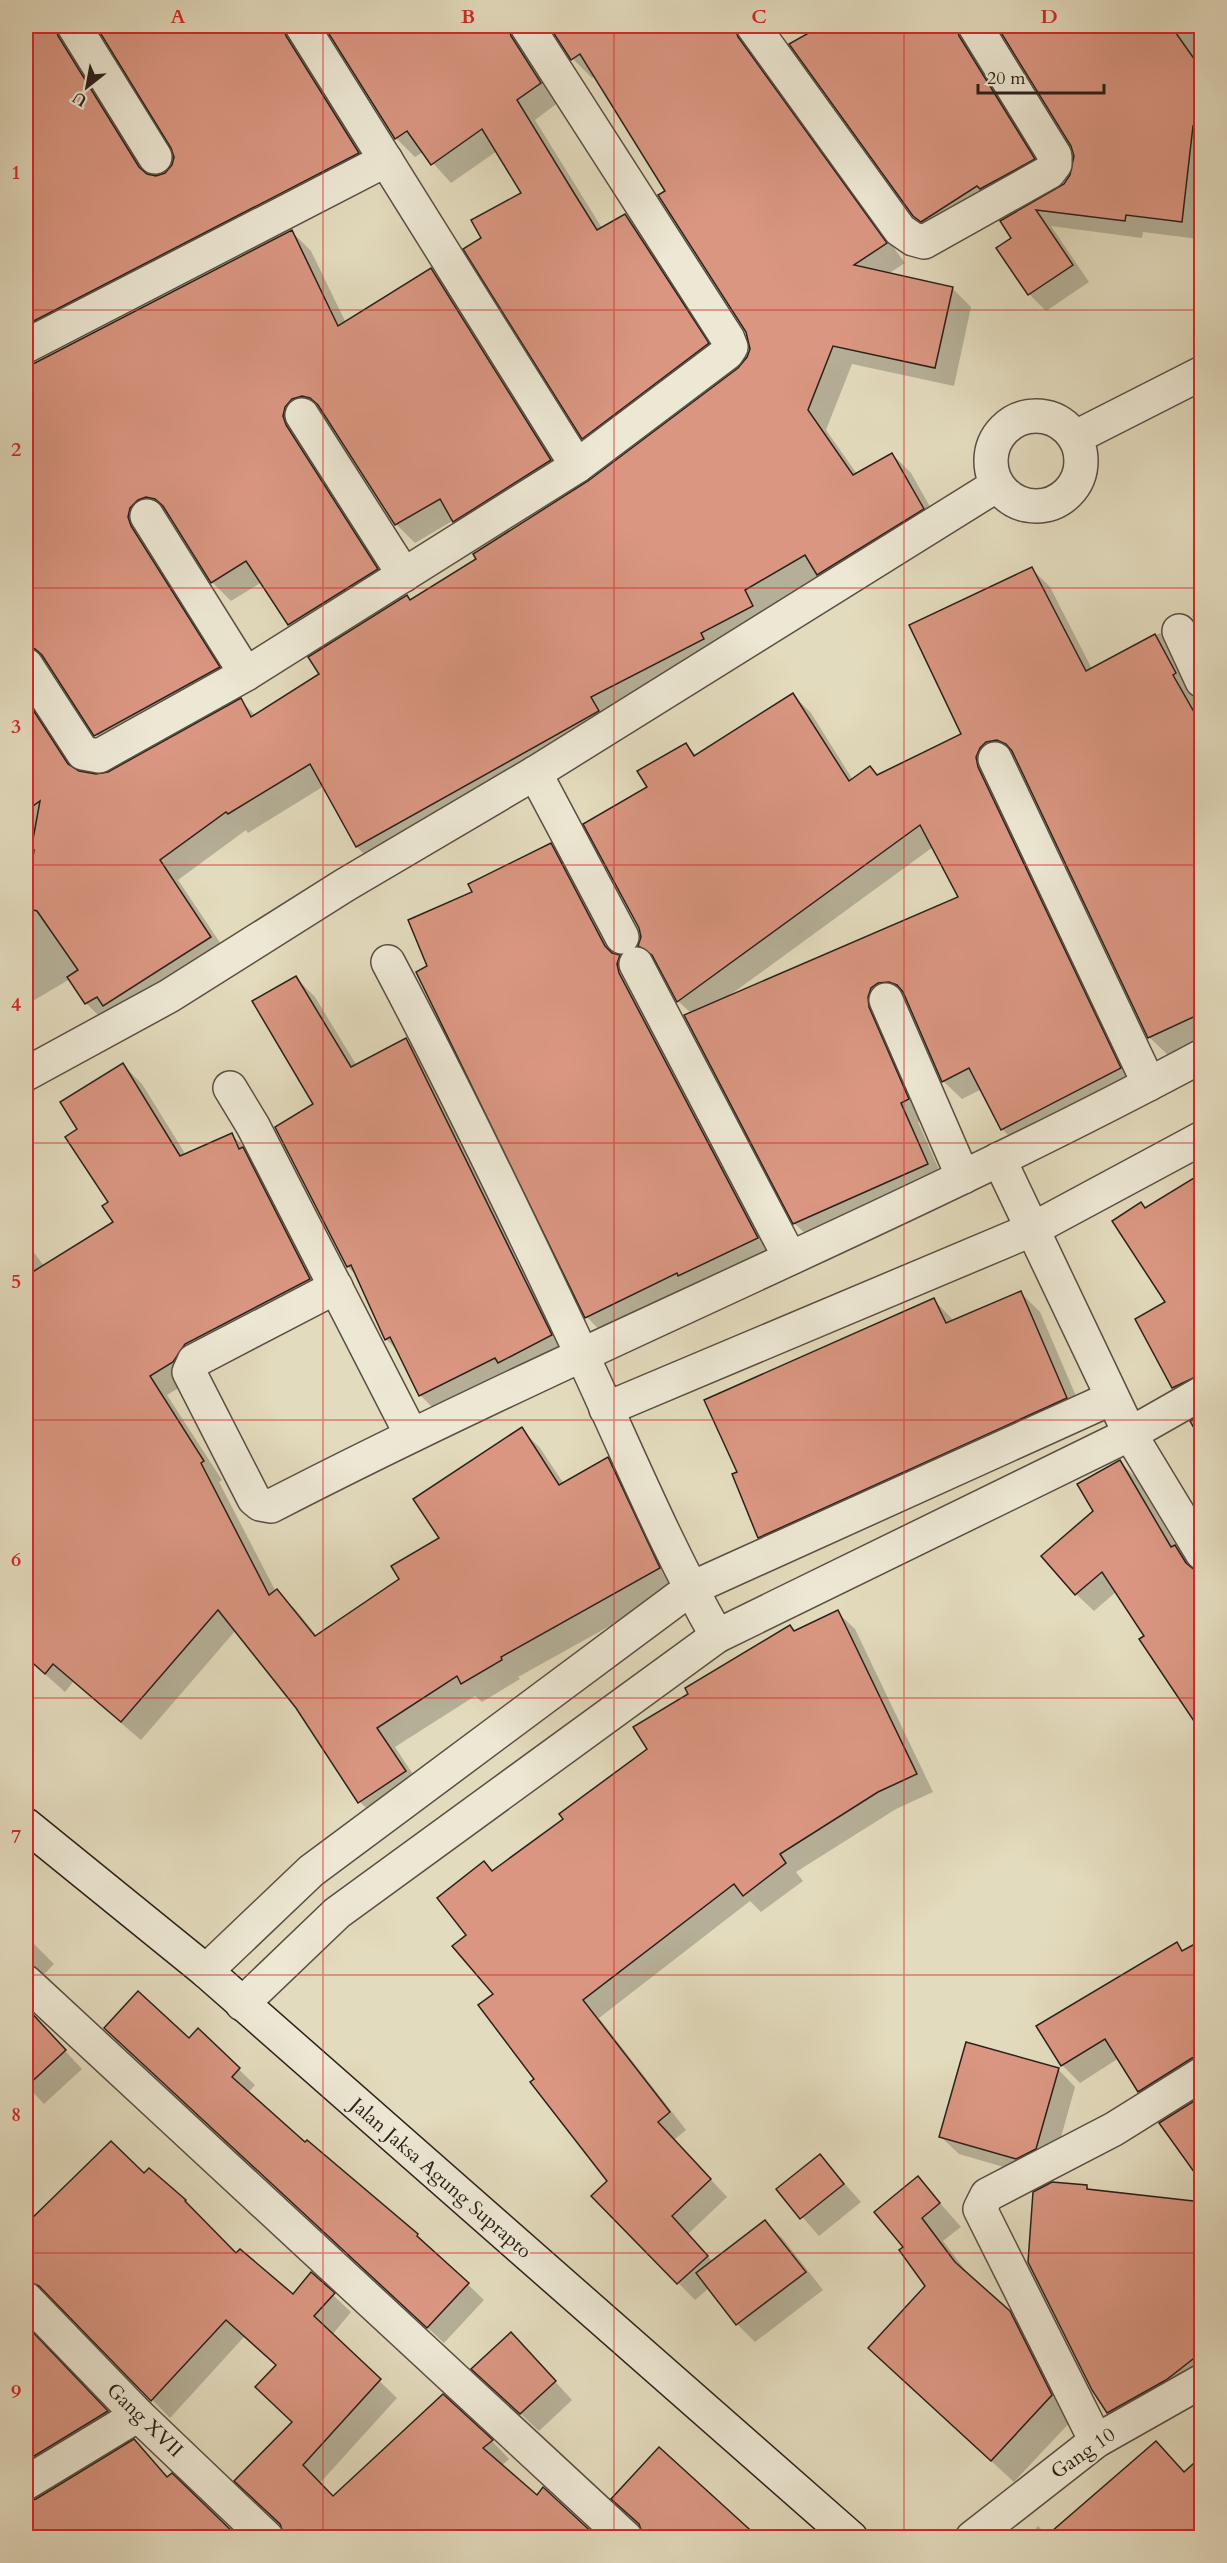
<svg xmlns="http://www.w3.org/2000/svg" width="1227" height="2563" viewBox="0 0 1227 2563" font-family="Cardo,serif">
  <rect width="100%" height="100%" fill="#e3dbbd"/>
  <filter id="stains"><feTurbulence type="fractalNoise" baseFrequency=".00333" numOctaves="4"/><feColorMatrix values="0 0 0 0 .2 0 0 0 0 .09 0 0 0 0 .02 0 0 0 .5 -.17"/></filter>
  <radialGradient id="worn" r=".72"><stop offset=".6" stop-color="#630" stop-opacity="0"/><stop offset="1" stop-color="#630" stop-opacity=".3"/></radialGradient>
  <!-- shadow -->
  <g fill="#0003" fill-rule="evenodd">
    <path d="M26,26H739L756,58L905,263L888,274L952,288L971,307L954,386L852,364L826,430L857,474L892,454L911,473L942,528L820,576L763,610L771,625L376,866L357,847L324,786L248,833L246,830L178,880L229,956L105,1022L86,1003L70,979L26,1005V907L35,852L32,849L34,837L26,843V366L35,364L292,232L311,251L346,323L431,270L450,289L569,480L474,540L454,520L415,543L396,524L327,416L311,418L396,588L308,644L289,625L262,582L231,601L212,582L171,517L156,519L237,687L116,754L97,735L51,666L34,668L29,695L79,772L95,776L109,774L240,700L256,716L321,674L407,597L411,601L478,559L589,482L744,365L751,349L747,332L668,191L595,76L592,78L573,59L550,26L536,29L559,102L535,120L602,228L625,215L644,234L727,363L602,457L583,438L483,238L523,193L497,151L451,183L423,152L415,157L396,138L326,27L322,26L312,28L377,172L29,355L26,365ZM94,26L98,27L173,147L175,157L173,166L165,175L151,176L77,56L83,29Z"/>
    <path d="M826,26H947L950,31L956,27L974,44L1051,176L933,234L914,215L791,45Z"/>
    <path d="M998,26H1202V217L1199,239L1143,232L1142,238L1051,226L1089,282L1046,311L1029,294L1013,239L1002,222L1065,185L1072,175L1075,155L1072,146Z"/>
    <path d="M1032,569L1050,587L1092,669L1160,633L1179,651L1202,701V1040L1168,1055L1149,1037L1017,758L1005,760L1138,1087L1021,1148L1002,1129L982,1089L962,1099L943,1081L908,999L897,1001L926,1117L918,1122L945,1183L813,1241L794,1223L691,1013L678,1001L659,964L640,945L649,788L686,744L697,756L793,695L811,713L853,780L870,768L878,776L963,735ZM933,847L960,898L730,996V995Z"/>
    <path d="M1202,611V631L1192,616Z"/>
    <path d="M551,845L569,863L619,956L637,975L776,1257L605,1336L587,1317L418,973L429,967L474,893Z"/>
    <path d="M296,978L315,997L357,1066L406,1040L425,1059L570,1354L439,1414L420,1395L398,1351L386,1339L358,1277L348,1267L277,1128L315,1104Z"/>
    <path d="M123,1065L142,1084L186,1155L232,1135L251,1154L328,1298L167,1395L222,1480L219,1482L276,1592L296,1610L317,1636L401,1579L441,1539L521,1429L540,1448L564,1484L608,1459L627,1478L678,1588L518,1677L520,1679L482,1702L475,1696L395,1747L424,1791L379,1821L360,1802L297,1707L236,1630L141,1740L73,1682L65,1692L26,1657V1487L34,1477L26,1467V1242L44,1266L115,1222L110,1203L79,1129Z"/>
    <path d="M1202,1192V1402L1192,1406L1174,1387L1137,1319L1167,1303L1146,1209Z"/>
    <path d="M1021,1293L1040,1312L1085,1417L778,1556L759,1537L934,1300L954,1321Z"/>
    <path d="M1120,1462L1137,1479L1179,1551L1202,1576L1146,1637L1117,1591L1094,1611L1076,1594L1095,1512Z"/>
    <path d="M837,1612L855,1629L933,1792L896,1809L796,1872L803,1881L761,1912L750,1901L599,2018L686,2130L674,2140L727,2197L688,2234L713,2262L765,2222L783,2239L823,2290L755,2342L737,2324L709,2288L695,2300L593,2196L609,2182L536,2079L468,1935L493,1872L565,1820L649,1749L690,1694L790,1626L796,1632Z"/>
    <path d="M26,1936L54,1964L26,1993Z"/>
    <path d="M1202,1942V2082L1157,2108L1140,2091L1119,2058L1080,2083L1062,2065L1038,2026L1176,1944L1184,1952Z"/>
    <path d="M40,2024L82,2069L44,2104L26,2085V2037Z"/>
    <path d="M198,2030L255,2085L248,2093L305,2144L417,2235L484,2300L444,2343L122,2045L189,2040Z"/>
    <path d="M1058,2069L1075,2087L1053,2166L1034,2176L959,2154L941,2137Z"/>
    <path d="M820,2156L861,2202L819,2236L778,2189Z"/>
    <path d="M144,2175L185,2201L236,2255L293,2296L333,2295L351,2312L332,2335L397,2398L319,2484L333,2498L492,2441L509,2459L501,2466L537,2497L286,2532L236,2481L294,2422L277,2366L244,2337L170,2418L57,2302L50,2298H41L26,2314V2209L34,2218Z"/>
    <path d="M918,2178L961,2227L943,2241L972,2279L1032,2335L1074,2418L1014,2482L892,2370L927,2286L906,2247Z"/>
    <path d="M1087,2187L1091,2191L1202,2204V2383L1126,2430L1108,2412Z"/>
    <path d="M26,2323L30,2332L125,2430L26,2499Z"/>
    <path d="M528,2352L572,2400L539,2431L491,2386Z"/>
    <path d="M134,2441L168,2478L237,2538H26V2503L36,2500Z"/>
    <path d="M1156,2443L1185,2473L1202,2538H1027L1038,2526L1048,2536Z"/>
  </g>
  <!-- building -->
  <g fill="#da9681" stroke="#2b201a" stroke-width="1.5">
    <path d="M26,26H55L58,36L139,167L147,174L156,176L165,173L172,165L174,157L171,148L96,26H283L286,36L359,153L26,325Z"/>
    <path d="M324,26H508L511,36L541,83L517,100L574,193L597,230L625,214L709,343L582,439L463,249L481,238L471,220L521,193L482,129L431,165L407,131L395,139Z"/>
    <path d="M549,26H734L738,37L887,243L854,265L953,287L935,368L833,346L808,410L853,475L892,453L924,509L817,575L805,555L745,590L753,606L701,633L704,639L591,697L599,711L356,847L310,764L228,814L226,812L160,860L211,937L103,1006L97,997L85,1004L67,977L78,970L37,911L26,908L34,850H31L40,801L26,811V699L68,764L79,771L96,774L108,772L241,698L251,717L319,674L308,657L407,595L410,600L476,559L473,554L588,481L738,368L747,357L750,349L746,332L658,195L665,191L580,54L571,60Z"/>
    <path d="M821,26H956L959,36L1035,159L980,189L977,186L921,222L913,216L789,44Z"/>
    <path d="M997,26H1171L1202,70V128L1193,126L1182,222L1126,215L1125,221L1036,210L1073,265L1028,295L996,248L1011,238L1000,221L1064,184L1070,175L1074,156L1071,146Z"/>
    <path d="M292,230L338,326L431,268L551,460L453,522L440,499L395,525L318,405L310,398L302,396L292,399L285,407L283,416L286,425L378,569L288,625L246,561L211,583L163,506L155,499L146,497L138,500L130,508L128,517L131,526L220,667L94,736L42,655L35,649L26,646V365L35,363Z"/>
    <path d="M1032,567L1086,671L1155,634L1176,673L1173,675L1202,726V1013L1148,1038L1012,751L1006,744L997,740L986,742L980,748L976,757L978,767L1121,1068L1001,1130L969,1068L942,1082L903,992L897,985L889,982L878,983L871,988L868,997L869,1007L909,1099L901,1103L928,1164L793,1224L684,1015L958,897L920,825L677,1002L652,955L638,946L641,937L639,928L583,824L647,787L637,771L686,743L694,756L793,693L849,781L870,766L877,775L961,734L909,625Z"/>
    <path d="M551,843L605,946L612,953L620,955L617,964L619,973L758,1238L678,1276L677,1273L585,1318L416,972L427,966L408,920L472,892L468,884Z"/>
    <path d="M296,976L351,1067L406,1038L552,1335L498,1363L495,1358L419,1396L390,1337L385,1340L351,1265L347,1267L275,1127L313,1104L252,1001Z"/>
    <path d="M123,1063L180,1156L232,1133L239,1149L243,1147L310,1279L185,1344L173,1362L150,1376L204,1461L201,1463L269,1595L277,1589L315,1636L399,1579L391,1566L439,1538L413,1499L522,1427L559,1485L608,1457L660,1568L501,1657L502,1660L461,1684L457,1676L377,1728L406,1771L358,1803L296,1708L218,1610L121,1722L53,1664L45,1674L26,1657V1276L113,1222L102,1206L108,1202L65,1137L77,1129L60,1102Z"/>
    <path d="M1202,1173V1374L1172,1388L1135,1319L1165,1302L1112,1221L1141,1202L1145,1208Z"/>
    <path d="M1021,1291L1067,1398L758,1538L732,1474L737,1472L704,1400L934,1298L946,1323Z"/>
    <path d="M1202,1415V1442L1190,1421Z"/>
    <path d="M1120,1460L1171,1547L1175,1545L1186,1563L1202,1576V1733L1139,1639L1144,1636L1102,1572L1075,1595L1041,1556L1093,1511L1077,1484Z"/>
    <path d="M838,1610L917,1774L878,1792L780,1854L786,1863L743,1896L734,1884L583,2000L670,2112L658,2122L711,2179L672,2216L708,2256L677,2284L591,2196L607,2181L530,2082L534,2079L478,2005L493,1994L452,1946L466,1935L437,1898L484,1861L492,1871L563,1819L559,1814L647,1749L633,1727L688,1694L685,1688L790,1625L794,1631Z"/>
    <path d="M1202,1940V2055L1192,2058L1138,2092L1105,2039L1061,2066L1036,2026L1177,1942L1182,1951Z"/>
    <path d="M138,1991L189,2038L198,2028L240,2068L232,2077L305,2142L307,2140L418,2234L417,2236L469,2283L427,2328L104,2028Z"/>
    <path d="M26,2007L66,2050L26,2087Z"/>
    <path d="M966,2042L1059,2068L1036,2149L1016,2159L939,2137Z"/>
    <path d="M1202,2096V2183L1159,2123Z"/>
    <path d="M111,2141L144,2173L149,2168L186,2200L185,2201L236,2253L240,2249L293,2294L311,2272L335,2293L314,2316L381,2379L303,2465L333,2496L443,2394L493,2440L483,2448L537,2495L543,2487L598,2538H285L280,2524L234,2481L292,2422L255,2387L276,2365L226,2320L151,2401L39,2286L26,2281V2224Z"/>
    <path d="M820,2154L844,2184L800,2219L776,2189Z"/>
    <path d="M918,2176L940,2203L922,2218L955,2262L1010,2311L1052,2395L991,2461L868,2348L925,2286L899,2250L903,2247L874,2212Z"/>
    <path d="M1052,2182L1087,2185V2189L1202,2202V2352L1166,2380L1107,2413L1092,2390L1028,2262L1033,2192Z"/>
    <path d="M765,2220L806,2272L736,2325L696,2273Z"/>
    <path d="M26,2325L108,2411L26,2461Z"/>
    <path d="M511,2332L556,2381L520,2414L471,2369Z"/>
    <path d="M134,2439L167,2477L172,2473L239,2538H26V2502L36,2499Z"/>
    <path d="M1156,2441L1184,2472L1202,2456V2538H1044Z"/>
    <path d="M659,2447L714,2497L759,2538H644L639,2524L611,2499Z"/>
  </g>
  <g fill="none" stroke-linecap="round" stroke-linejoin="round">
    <!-- minor casing -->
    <g stroke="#594f43" stroke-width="36">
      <g id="minor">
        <path d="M74,26L155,157"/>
        <path d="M302,26L577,466"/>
        <path d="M753,26L900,230L913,239L924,242L1049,172L1055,164V156L975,26"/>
        <path d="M26,346L386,160"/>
        <path d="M302,415L404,575"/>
        <circle cx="1036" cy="461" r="45"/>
        <path d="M1076,437L1202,373"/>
        <path d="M147,516L246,674"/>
        <path d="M1179,631L1202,681"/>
        <path d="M26,665L83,753L99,756L246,674L577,466L727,353L731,347L728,339L527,26"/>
        <path d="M995,759L1149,1084"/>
        <path d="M535,773L622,937"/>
        <path d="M388,962C459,1096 525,1233 589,1370C630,1459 668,1550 717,1636"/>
        <path d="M636,964L790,1258"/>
        <path d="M886,1000L963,1177"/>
        <path d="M26,1074L169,996L345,885L535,773L997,485"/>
        <path d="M230,1088L253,1126L411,1434"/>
        <path d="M999,1159L1130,1434L1202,1553"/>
        <path d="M336,1287L194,1361L189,1372L254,1499L260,1504L271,1506C577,1348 898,1219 1202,1056"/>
        <path d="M606,1409L1031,1230L1202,1138"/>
        <path d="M206,1971L311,1871L690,1589L1112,1398"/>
        <path d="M26,1982L626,2538"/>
        <path d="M242,2004L337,1913L717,1636L1130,1434L1202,1393"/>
        <path d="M26,2299L138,2415L267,2538"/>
        <path d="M1096,2441L980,2209L987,2195L1114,2129L1202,2074"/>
        <path d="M26,2483L138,2415"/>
        <path d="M972,2538L1096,2441L1202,2381"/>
      </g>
    </g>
    <!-- secondary casing -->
    <g stroke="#2b201a" stroke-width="36">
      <path id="secondary" d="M26,1825L206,1971L851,2538"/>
    </g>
    <!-- minor -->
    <use href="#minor" stroke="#ede8d4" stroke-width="33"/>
    <!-- secondary -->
    <use href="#secondary" stroke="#ede8d4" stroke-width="33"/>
  </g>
  <!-- grid -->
  <path fill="none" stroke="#d62828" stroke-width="1.5" stroke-opacity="0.55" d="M323,26V2538M614,26V2538M904,26V2538M26,310H1202M26,588H1202M26,865H1202M26,1143H1202M26,1420H1202M26,1698H1202M26,1975H1202M26,2253H1202"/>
  <g text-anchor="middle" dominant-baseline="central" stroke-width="4.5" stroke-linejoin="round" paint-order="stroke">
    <!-- street labels -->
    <g font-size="20" fill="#2b201a" stroke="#ede8d4">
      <text transform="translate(441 2178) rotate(41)">Jalan Jaksa Agung Suprapto</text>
      <text transform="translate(145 2420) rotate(44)">Gang XVII</text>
      <text transform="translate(1083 2453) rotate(-35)">Gang 10</text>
    </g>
  </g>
  <!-- margin -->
  <rect width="1227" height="2563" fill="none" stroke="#e3dbbd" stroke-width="66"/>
  <!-- north arrow -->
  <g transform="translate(87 87) rotate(211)" stroke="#ede8d4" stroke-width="4.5" paint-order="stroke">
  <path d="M0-4.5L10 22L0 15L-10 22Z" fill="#2b201a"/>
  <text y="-9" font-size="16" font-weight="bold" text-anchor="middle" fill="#2b201a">U</text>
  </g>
  <!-- scale -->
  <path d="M978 84v9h126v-9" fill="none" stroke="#2b201a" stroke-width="3"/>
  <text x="987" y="84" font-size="18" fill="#2b201a" stroke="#ede8d4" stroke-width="4.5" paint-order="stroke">20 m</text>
  <rect x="33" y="33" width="1161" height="2497" fill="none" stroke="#d62828" stroke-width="2"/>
  <g font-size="20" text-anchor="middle" font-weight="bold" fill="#d62828">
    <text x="178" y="23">A</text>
    <text x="468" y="23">B</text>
    <text x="759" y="23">C</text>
    <text x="1049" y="23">D</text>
    <text x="16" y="179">1</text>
    <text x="16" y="456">2</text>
    <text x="16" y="733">3</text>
    <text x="16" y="1011">4</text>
    <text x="16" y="1288">5</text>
    <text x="16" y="1566">6</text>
    <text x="16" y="1843">7</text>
    <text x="16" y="2121">8</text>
    <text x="16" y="2398">9</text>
  </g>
  <rect width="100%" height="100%" filter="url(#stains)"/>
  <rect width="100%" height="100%" fill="url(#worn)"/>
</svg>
